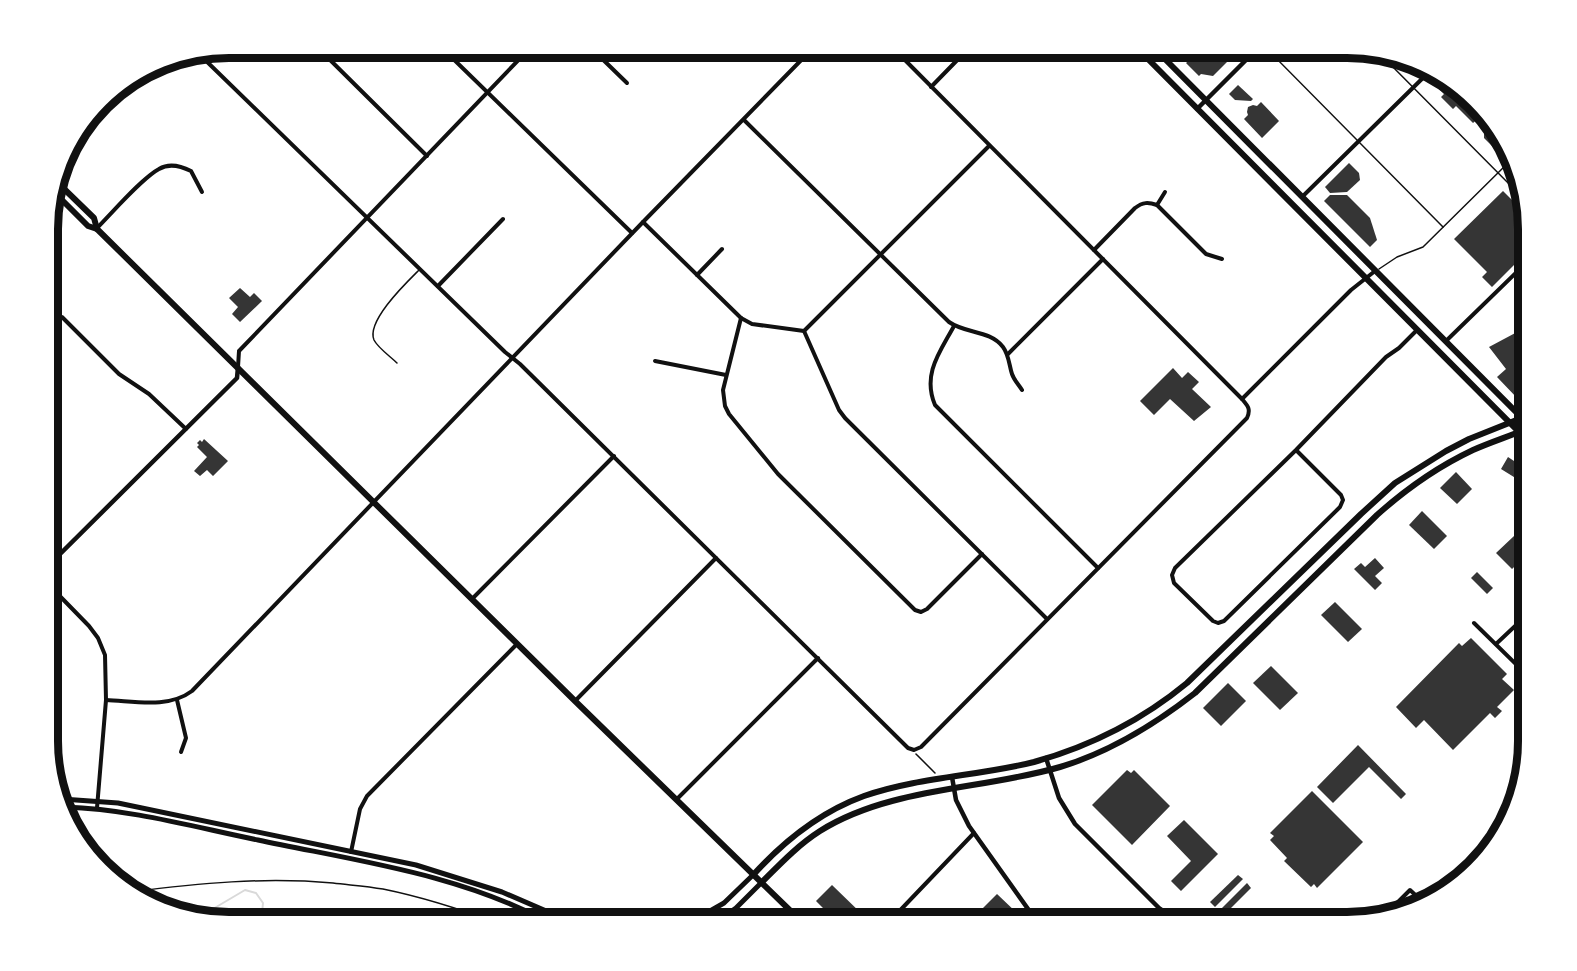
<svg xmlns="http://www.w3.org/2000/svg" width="1577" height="971" viewBox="0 0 1577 971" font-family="'PT Sans',sans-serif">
  <rect width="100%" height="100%" fill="#fff"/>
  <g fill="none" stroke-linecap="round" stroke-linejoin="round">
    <!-- stream -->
    <path stroke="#d9d9d9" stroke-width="2" d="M201,916L245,890L256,893L263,903L262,913L253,923"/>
  </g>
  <!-- building -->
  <g fill="#353535">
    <path d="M1202,48L1206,51L1210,48H1223L1232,57L1213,76L1201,74L1199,76L1186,63Z"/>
    <path d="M1284,48H1308L1296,60Z"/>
    <path d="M1442,76L1483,114L1473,123L1456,106L1453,109L1441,97L1444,94L1434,84Z"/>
    <path d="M1238,85L1253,99L1251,101L1235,100L1229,94Z"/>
    <path d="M1261,102L1279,121L1262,138L1244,119L1248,115L1247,112L1248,107L1253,105L1257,106Z"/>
    <path d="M1493,124L1499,129L1505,149L1500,154L1484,138V132Z"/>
    <path d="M1349,163L1359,173L1360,180L1347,192L1330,193L1325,187Z"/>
    <path d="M1503,191L1528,216L1529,250L1492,287L1482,277L1487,272L1454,239Z"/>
    <path d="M1330,195H1347L1370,218L1377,240L1370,247L1324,201Z"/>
    <path d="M240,288L250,297L254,293L262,301L240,322L232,314L238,307L229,298Z"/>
    <path d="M1529,320V393L1518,399L1497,377L1506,369L1489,347L1519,331L1522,323Z"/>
    <path d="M1173,368L1182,378L1188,372L1199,382L1192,389L1211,407L1194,421L1170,399L1154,415L1140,401Z"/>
    <path d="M204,439L228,461L213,476L207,470L200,476L194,471L207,457L197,447L199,445L197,443L200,440L202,442Z"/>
    <path d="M1508,457L1520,465L1522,461L1527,465L1524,469L1529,472L1527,485L1501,469Z"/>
    <path d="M1456,472L1472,489L1457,504L1440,488Z"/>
    <path d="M1422,511L1447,536L1434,549L1409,525Z"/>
    <path d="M1514,530H1517V533L1528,544L1529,553L1512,569L1496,553L1514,536Z"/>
    <path d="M1375,558L1384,568L1375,576L1382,583L1375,590L1354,569L1361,563L1365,567Z"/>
    <path d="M1477,572L1493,588L1487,594L1471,578Z"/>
    <path d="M1335,602L1362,629L1348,642L1321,615Z"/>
    <path d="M1471,638L1507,674L1502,679L1514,690L1497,707L1502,711L1495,718L1490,713L1453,750L1424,720L1416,728L1396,707L1459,643L1462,646Z"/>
    <path d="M1271,666L1298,693L1280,710L1253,683Z"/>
    <path d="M1228,683L1246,701L1221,726L1203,708Z"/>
    <path d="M1358,745L1406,794L1401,799L1369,767L1333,803L1317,787Z"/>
    <path d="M1127,770L1131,773L1134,770L1170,806L1132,845L1092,805Z"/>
    <path d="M1312,791L1363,842L1317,888L1314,884L1311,887L1284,861L1287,858L1270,840L1274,836L1270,833Z"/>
    <path d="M1184,820L1218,854L1181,891L1171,881L1191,861L1167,836Z"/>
    <path d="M1238,875L1243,879L1215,907L1210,902Z"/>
    <path d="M1247,883L1251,888L1228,911H1219Z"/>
    <path d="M832,885L865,917L867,914L872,920L868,923H830L825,917L827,915L823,911L825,910L816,901Z"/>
    <path d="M997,894L1018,914L1015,918L1017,920L1015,922L968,923Z"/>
  </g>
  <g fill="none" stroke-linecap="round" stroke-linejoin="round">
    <!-- path -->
    <g stroke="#111" stroke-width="1.5">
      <path d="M916,754L935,773"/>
      <path d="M131,892C199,883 264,877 333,883C349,885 366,886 383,889C422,897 460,909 497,923"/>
      <path d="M502,923L531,921"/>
    </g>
    <!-- service -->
    <g stroke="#111" stroke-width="1.5">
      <path d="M1266,48L1443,227"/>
      <path d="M1384,58L1522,197"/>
      <path d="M1379,269L1397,257L1423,247L1510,161"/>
      <path d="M397,363C391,357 378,348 374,340C366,321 407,282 419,270"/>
    </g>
    <!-- minor -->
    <g stroke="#111" stroke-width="4">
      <path d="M318,48L427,156"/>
      <path d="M442,48L632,233"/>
      <path d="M591,48L627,83"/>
      <path d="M199,54L505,352L520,364L908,748L914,750L921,747L1247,418C1251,409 1248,406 1242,399L893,48"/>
      <path d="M327,56L335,48"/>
      <path d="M931,87L969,48"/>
      <path d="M744,120L949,322C966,334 990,330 1003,347C1009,355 1009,365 1012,374C1014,380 1019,385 1022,390"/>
      <path d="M1302,197L1431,70"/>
      <path d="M1157,205L1165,192"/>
      <path d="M643,222L741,318L752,324L804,331L839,410L845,418L1047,619"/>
      <path d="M97,228C112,213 142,178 159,169C169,163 181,166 191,171L202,192"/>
      <path d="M1094,250L1135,208C1143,202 1148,202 1157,205L1206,254L1222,259"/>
      <path d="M697,275L722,249"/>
      <path d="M438,286L503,219"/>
      <path d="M62,317L119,374L149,394L186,429"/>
      <path d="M741,318L723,390L725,406L729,414L778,474L915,610L921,612L927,609L982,554"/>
      <path d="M954,326C940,352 922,374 935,405L1098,568"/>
      <path d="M804,331L989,146"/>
      <path d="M1446,341L1529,260"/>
      <path d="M1008,354L1103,259"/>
      <path d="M655,361L726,375"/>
      <path d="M238,367L239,351L530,48"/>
      <path d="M1242,399L1351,290L1375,271"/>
      <path d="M1296,450L1341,495L1343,500L1340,507L1224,621L1218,623L1213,621L1174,583L1172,575L1175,568L1296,450L1386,357L1399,348L1417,330"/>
      <path d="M50,586L89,626L98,638L105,655L106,700L97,808"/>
      <path d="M472,599L614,456"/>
      <path d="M1474,623L1529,677"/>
      <path d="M1496,644L1529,613"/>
      <path d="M106,700C134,701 168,709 192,691L643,222L813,48"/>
      <path d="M177,700L186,738L181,752"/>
      <path d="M575,701L716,558"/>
      <path d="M677,799L818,658"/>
      <path d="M351,852L360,809L367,796L517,644"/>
      <path d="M1385,915L1410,890L1424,903"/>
      <path d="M888,923L974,833"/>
    </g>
    <!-- tertiary -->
    <g stroke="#111" stroke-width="4.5">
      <path d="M1197,109L1258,48"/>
      <path d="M50,564L237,378L238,367"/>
      <path d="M1046,758L1059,798L1075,824L1159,908L1181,923"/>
      <path d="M952,777L956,800L969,826L1038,923"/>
    </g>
    <!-- secondary -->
    <g stroke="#111" stroke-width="5">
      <path d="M62,799L118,803L416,865L502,892L574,923"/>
      <path d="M65,807C130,809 194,827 258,840C357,861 460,874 550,923"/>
      <path d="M689,923L724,903L754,874"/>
      <path d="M715,923L736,908L762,882"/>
    </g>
    <!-- primary -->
    <g stroke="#111" stroke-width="6">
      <path d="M1137,48L1529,442"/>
      <path d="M1154,48L1529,425"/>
      <path d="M57,182L94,218L97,229"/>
      <path d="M54,192L88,226L97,229L575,701L803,923"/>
      <path d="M754,874C785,840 820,812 864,796C919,777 978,776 1034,762C1091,746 1141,721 1187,683L1361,514L1395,483L1446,451L1469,439L1529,415"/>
      <path d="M762,882C780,864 798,845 820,831C890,787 982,790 1060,767C1110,752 1154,725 1195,693L1377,515C1406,489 1437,467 1473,450C1491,442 1510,436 1529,428"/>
    </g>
  </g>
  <!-- crop -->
  <path d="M0 0H1577V971H0ZM229 58H1347A171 171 0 0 1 1518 229V741A171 171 0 0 1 1347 912H229A171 171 0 0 1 58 741V229A171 171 0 0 1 229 58Z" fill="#fff" fill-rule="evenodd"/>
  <path fill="none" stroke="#111" stroke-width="8" d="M229 58H1347A171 171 0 0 1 1518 229V741A171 171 0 0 1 1347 912H229A171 171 0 0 1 58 741V229A171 171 0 0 1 229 58Z"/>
</svg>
